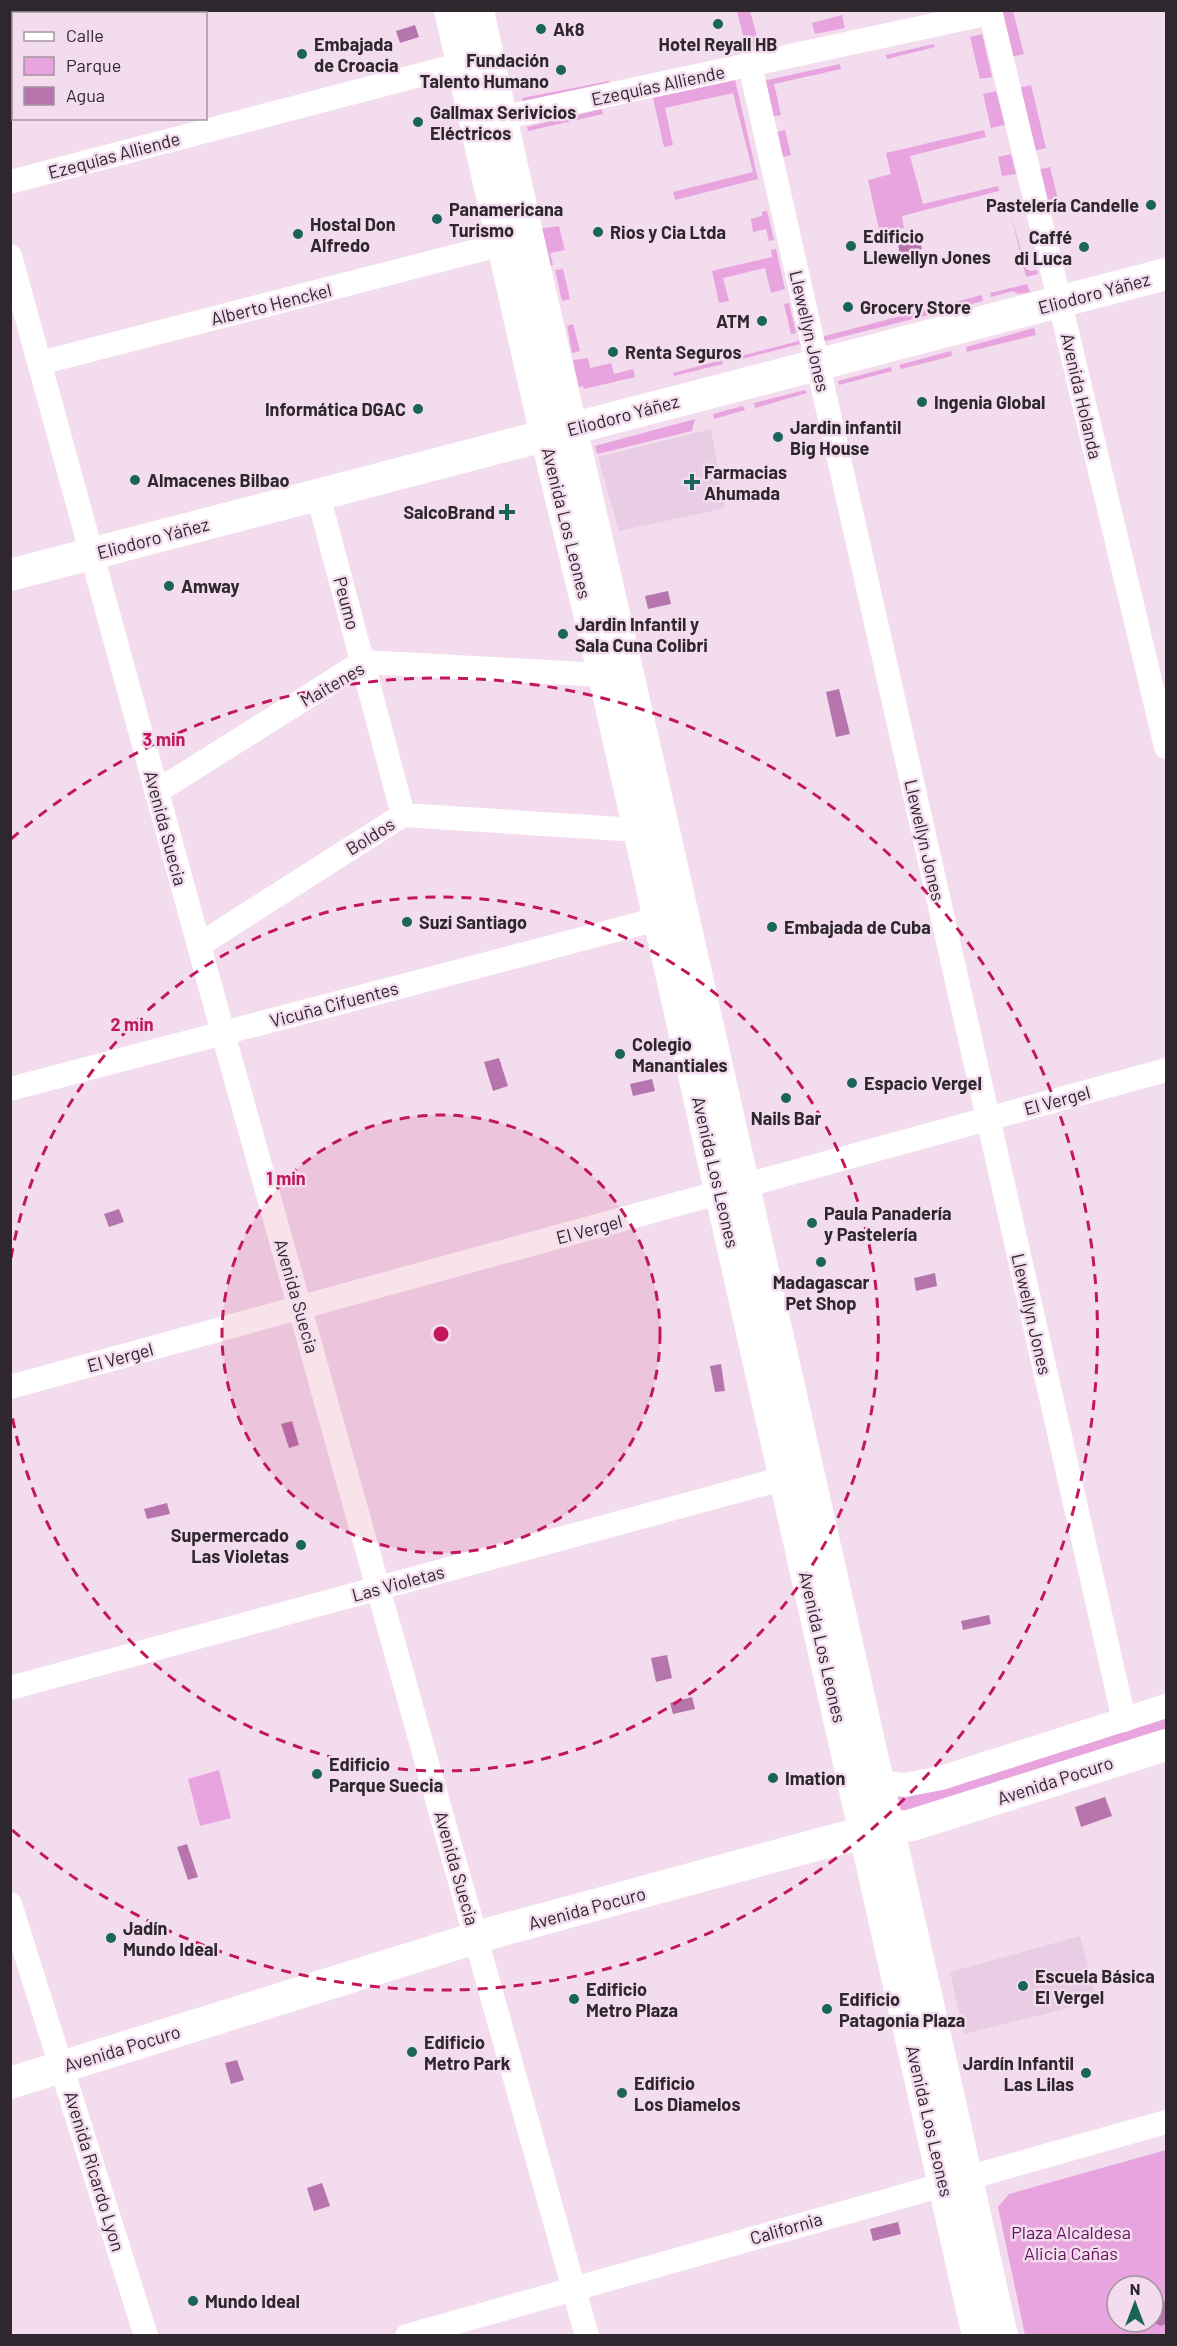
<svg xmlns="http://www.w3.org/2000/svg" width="1177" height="2346" viewBox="0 0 1177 2346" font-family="Barlow,sans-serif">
  <rect width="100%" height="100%" fill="#f2dcee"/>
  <!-- built -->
  <g fill="#e9cde4">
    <path d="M711,429L725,508L619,531L598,457Z"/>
    <path d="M1080,1936L1097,2001L964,2034L950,1972Z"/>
  </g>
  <!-- green -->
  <g fill="#e8a4de" fill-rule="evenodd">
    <path d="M737,11H750L760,48L747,51Z"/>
    <path d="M1000,11H1013L1024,54L1011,57Z"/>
    <path d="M842,15L845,28L815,34L812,23Z"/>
    <path d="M982,34L992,77L980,79L970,37Z"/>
    <path d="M934,44L935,47L887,59L886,55Z"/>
    <path d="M840,64L841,69L774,84L781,115L771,117L763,81Z"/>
    <path d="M735,80L758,179L675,200L673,192L753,172L733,93L665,108L673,145L664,147L653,98Z"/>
    <path d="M609,81L610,85L523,103L522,98Z"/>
    <path d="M1031,85L1046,148L1033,151L1018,88Z"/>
    <path d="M996,91L1005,125L991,128L983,94Z"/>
    <path d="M602,109L603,114L528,131L527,127Z"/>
    <path d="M785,130L791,155L780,158L774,133Z"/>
    <path d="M984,130L986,137L910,156L923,204L998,186L999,191L902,216L904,228L880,233L868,180L891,174L886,153Z"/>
    <path d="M1011,154L1016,174L1002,176L998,157Z"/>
    <path d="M1050,167L1060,207L1047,210L1037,170Z"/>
    <path d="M767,211L774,240L769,241L766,229L753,232L751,219L762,216V212Z"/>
    <path d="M1011,215L1026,269L1031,271L1037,270L1038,274L1026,277Z"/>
    <path d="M559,226L565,250L550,253L553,265L544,267L537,229Z"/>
    <path d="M776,249L785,289L771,293L765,268L723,278L729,301L719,303L712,271L772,257L771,250Z"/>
    <path d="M563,269L570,299L562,301L555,270Z"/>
    <path d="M1027,284L1030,292L1018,294L1013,291L991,297L990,293Z"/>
    <path d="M982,295L983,301L953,309L951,303Z"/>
    <path d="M789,303L796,333L791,334L784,304Z"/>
    <path d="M939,306L941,312L822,342L821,337Z"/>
    <path d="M573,324L580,351L572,353L567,326Z"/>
    <path d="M1034,328L1036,335L967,352L966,347Z"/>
    <path d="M799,341L800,344L742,359L741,356Z"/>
    <path d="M951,351L952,356L901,369L899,365Z"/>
    <path d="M588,358L590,368L611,363L614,374L633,369L635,377L584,389L583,386L579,387L573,360Z"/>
    <path d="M722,360L723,364L674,376L673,373Z"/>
    <path d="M891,367L892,371L839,385L838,381Z"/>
    <path d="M805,390L807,393L755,408L754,403Z"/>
    <path d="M743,406L745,410L714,419L713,414Z"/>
    <path d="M695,419L692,431L597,454L595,446Z"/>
    <path d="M1166,1710V1732L920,1810L902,1811L894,1805L892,1791Z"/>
    <path d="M219,1770L231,1818L200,1826L188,1779Z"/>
    <path d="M1166,2150V2335H1025L998,2207L1009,2194ZM1117,2286H1153V2322H1117Z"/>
  </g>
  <!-- water -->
  <g fill="#b775ae">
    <path d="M415,25L419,37L400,43L396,31Z"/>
    <path d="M919,238L922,249L900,255L898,244Z"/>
    <path d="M668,591L671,604L648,609L645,596Z"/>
    <path d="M839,689L850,734L836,737L826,692Z"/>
    <path d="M499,1058L508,1086L493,1091L484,1062Z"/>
    <path d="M652,1079L655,1091L633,1096L630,1084Z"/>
    <path d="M119,1209L124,1222L109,1227L104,1214Z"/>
    <path d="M935,1273L937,1286L916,1291L914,1278Z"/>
    <path d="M721,1364L725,1391L715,1392L710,1366Z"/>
    <path d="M292,1421L299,1445L289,1448L281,1424Z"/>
    <path d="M167,1503L170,1514L147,1519L144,1509Z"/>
    <path d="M989,1615L991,1624L963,1630L961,1621Z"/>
    <path d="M667,1655L672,1678L656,1682L651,1658Z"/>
    <path d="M692,1697L695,1709L673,1714L670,1703Z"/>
    <path d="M1105,1797L1112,1816L1081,1827L1075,1807Z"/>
    <path d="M187,1844L198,1877L188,1880L177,1847Z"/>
    <path d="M237,2060L244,2080L231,2084L225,2063Z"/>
    <path d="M322,2183L330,2206L314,2211L307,2188Z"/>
    <path d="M898,2222L901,2234L873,2241L870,2229Z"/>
    <path d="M1158,2300L1166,2302V2323L1162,2326L1150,2322H1153V2302Z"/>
  </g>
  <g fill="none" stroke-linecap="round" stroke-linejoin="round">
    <!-- minor -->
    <g stroke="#fff" stroke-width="24">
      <path d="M990,10L1166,747"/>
      <path d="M750,65L1124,1720"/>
      <path d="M501,118L990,13"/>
      <path d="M10,182L462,64"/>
      <path d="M10,256L223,1033L587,2336"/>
      <path d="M40,363L503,244"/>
      <path d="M318,495L403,815"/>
      <path d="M156,792L363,662L604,675"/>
      <path d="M199,945L403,815L638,830"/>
      <path d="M10,1089L658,919"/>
      <path d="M10,1387L1166,1070"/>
      <path d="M10,1688L785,1478"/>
      <path d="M878,1782L905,1785L941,1778L1166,1706"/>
      <path d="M10,1904L146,2336"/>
      <path d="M407,2336L1166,2122"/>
    </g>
    <!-- major -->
    <g stroke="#fff" stroke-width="32">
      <path d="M450,10L546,436L604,675L978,2336"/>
      <path d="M478,10C537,288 603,563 666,840C779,1338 891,1837 1002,2336"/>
      <path d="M10,575L1166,274"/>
      <path d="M10,2083L495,1932L842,1838L912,1825L1166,1745"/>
    </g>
  </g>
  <!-- distance rings -->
  <circle cx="441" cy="1334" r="219" fill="#c2185b" fill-opacity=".12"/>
  <g fill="none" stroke="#c2185b" stroke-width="3" stroke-dasharray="10 8">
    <circle cx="441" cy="1334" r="219"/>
    <path d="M11 1258A437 437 0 1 1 11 1410"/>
    <path d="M11 839A656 656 0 1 1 11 1829"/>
  </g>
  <!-- markers -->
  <g fill="#1a645b" stroke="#f2dcee" stroke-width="2">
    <circle cx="718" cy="24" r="6"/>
    <circle cx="541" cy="29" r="6"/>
    <circle cx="302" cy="54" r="6"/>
    <circle cx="561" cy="70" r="6"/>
    <circle cx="418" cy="122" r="6"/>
    <circle cx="1151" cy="205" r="6"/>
    <circle cx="437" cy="219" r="6"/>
    <circle cx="598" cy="232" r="6"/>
    <circle cx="298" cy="234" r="6"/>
    <circle cx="851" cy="246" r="6"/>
    <circle cx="1084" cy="247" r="6"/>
    <circle cx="848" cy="307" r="6"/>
    <circle cx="762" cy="321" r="6"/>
    <circle cx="613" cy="352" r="6"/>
    <circle cx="922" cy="402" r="6"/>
    <circle cx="418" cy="409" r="6"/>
    <circle cx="778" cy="437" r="6"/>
    <circle cx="135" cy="480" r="6"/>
    <path d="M689 473h6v6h6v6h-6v6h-6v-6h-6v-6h6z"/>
    <path d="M504 503h6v6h6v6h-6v6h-6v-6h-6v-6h6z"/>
    <circle cx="169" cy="586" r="6"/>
    <circle cx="563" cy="634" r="6"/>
    <circle cx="407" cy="922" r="6"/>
    <circle cx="772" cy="927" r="6"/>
    <circle cx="620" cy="1054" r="6"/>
    <circle cx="852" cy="1083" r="6"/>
    <circle cx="786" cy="1098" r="6"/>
    <circle cx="812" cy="1223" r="6"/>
    <circle cx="821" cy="1262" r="6"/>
    <circle cx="301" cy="1545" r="6"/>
    <circle cx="317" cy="1774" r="6"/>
    <circle cx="773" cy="1778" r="6"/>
    <circle cx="111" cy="1938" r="6"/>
    <circle cx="1023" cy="1986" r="6"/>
    <circle cx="574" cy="1999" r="6"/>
    <circle cx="827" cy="2009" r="6"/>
    <circle cx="412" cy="2052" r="6"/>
    <circle cx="1086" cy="2073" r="6"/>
    <circle cx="622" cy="2093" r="6"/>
    <circle cx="193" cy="2301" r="6"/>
  </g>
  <g text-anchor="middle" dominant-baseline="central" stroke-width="5" stroke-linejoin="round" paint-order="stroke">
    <!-- poi labels -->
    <g font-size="18" font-weight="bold" fill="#2f272e" stroke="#f2dcee" text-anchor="start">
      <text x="553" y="29">Ak8</text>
      <text x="314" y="44">Embajada<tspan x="314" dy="21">de Croacia</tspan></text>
      <text x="718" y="44" text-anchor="middle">Hotel Reyall HB</text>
      <text x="549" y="60" text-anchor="end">Fundación<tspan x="549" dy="21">Talento Humano</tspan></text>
      <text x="430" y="112">Gallmax Serivicios<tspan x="430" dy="21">Eléctricos</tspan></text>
      <text x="1139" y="205" text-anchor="end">Pastelería Candelle</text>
      <text x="449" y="209">Panamericana<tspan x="449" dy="21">Turismo</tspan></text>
      <text x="310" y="224">Hostal Don<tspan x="310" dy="21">Alfredo</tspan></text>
      <text x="610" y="232">Rios y Cia Ltda</text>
      <text x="863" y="236">Edificio<tspan x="863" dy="21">Llewellyn Jones</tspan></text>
      <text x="1072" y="237" text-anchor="end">Caffé<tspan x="1072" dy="21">di Luca</tspan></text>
      <text x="860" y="307">Grocery Store</text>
      <text x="750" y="321" text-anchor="end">ATM</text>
      <text x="625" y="352">Renta Seguros</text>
      <text x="934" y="402">Ingenia Global</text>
      <text x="406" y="409" text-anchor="end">Informática DGAC</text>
      <text x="790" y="427">Jardin infantil<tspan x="790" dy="21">Big House</tspan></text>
      <text x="704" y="472">Farmacias<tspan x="704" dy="21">Ahumada</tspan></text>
      <text x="147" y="480">Almacenes Bilbao</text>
      <text x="495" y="512" text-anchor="end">SalcoBrand</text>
      <text x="181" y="586">Amway</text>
      <text x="575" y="624">Jardin Infantil y<tspan x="575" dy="21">Sala Cuna Colibri</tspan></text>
      <text x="419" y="922">Suzi Santiago</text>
      <text x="784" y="927">Embajada de Cuba</text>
      <text x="632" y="1044">Colegio<tspan x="632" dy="21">Manantiales</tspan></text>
      <text x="864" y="1083">Espacio Vergel</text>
      <text x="786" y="1118" text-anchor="middle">Nails Bar</text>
      <text x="824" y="1213">Paula Panadería<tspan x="824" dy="21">y Pastelería</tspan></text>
      <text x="821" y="1282" text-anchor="middle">Madagascar<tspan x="821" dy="21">Pet Shop</tspan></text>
      <text x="289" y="1535" text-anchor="end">Supermercado<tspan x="289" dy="21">Las Violetas</tspan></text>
      <text x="329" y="1764">Edificio<tspan x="329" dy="21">Parque Suecia</tspan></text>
      <text x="785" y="1778">Imation</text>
      <text x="123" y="1928">Jadín<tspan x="123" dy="21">Mundo Ideal</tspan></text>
      <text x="1035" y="1976">Escuela Básica<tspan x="1035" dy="21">El Vergel</tspan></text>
      <text x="586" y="1989">Edificio<tspan x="586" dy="21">Metro Plaza</tspan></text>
      <text x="839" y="1999">Edificio<tspan x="839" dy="21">Patagonia Plaza</tspan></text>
      <text x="424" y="2042">Edificio<tspan x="424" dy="21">Metro Park</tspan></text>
      <text x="1074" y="2063" text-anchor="end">Jardín Infantil<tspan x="1074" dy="21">Las Lilas</tspan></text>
      <text x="634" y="2083">Edificio<tspan x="634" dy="21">Los Diamelos</tspan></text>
      <text x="205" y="2301">Mundo Ideal</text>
    </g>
    <!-- street labels -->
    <g font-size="18" fill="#2f272e" stroke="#f2dcee">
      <text transform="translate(658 85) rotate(-12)">Ezequías Alliende</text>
      <text transform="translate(114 155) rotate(-15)">Ezequías Alliende</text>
      <text transform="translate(1094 293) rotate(-15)">Eliodoro Yáñez</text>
      <text transform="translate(271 304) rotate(-14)">Alberto Henckel</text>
      <text transform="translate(810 331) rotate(77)">Llewellyn Jones</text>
      <text transform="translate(1082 396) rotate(77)">Avenida Holanda</text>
      <text transform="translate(623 415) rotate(-15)">Eliodoro Yáñez</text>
      <text transform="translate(567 523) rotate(76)">Avenida Los Leones</text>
      <text transform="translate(153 538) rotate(-15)">Eliodoro Yáñez</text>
      <text transform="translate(347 603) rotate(75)">Peumo</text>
      <text transform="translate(332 684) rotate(-30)">Maitenes</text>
      <text transform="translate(166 828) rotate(75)">Avenida Suecia</text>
      <text transform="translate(370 836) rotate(-32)">Boldos</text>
      <text transform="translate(925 840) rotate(77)">Llewellyn Jones</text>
      <text transform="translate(334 1004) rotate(-15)">Vicuña Cifuentes</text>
      <text transform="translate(1057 1100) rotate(-15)">El Vergel</text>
      <text transform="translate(716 1172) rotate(77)">Avenida Los Leones</text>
      <text transform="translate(589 1229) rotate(-15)">El Vergel</text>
      <text transform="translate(297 1296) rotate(74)">Avenida Suecia</text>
      <text transform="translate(1032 1314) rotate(77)">Llewellyn Jones</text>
      <text transform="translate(120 1357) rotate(-15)">El Vergel</text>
      <text transform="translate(398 1583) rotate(-15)">Las Violetas</text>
      <text transform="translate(823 1647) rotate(77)">Avenida Los Leones</text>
      <text transform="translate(1055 1780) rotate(-18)">Avenida Pocuro</text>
      <text transform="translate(457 1868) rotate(74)">Avenida Suecia</text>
      <text transform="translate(587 1908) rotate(-15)">Avenida Pocuro</text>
      <text transform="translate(122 2048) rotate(-17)">Avenida Pocuro</text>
      <text transform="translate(930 2121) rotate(77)">Avenida Los Leones</text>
      <text transform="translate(95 2171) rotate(73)">Avenida Ricardo Lyon</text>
      <text transform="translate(786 2228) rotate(-16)">California</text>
    </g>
    <!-- park labels -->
    <g font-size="18" fill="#62125c" stroke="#f2dcee">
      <text x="1071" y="2232">Plaza Alcaldesa<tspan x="1071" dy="21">Alicia Cañas</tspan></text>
    </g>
  </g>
  <circle cx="441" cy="1334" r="9" fill="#c2185b" stroke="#f2dcee" stroke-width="3"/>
  <g font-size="18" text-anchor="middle" font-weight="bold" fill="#c2185b" stroke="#f2dcee" stroke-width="5" stroke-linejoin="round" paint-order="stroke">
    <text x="164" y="746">3 min</text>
    <text x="132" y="1031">2 min</text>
    <text x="286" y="1185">1 min</text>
  </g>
  <!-- border -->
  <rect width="1177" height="2346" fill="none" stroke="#2f272e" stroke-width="24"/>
  <!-- legend -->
  <rect x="12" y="12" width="195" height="108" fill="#f2dcee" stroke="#a494a1" stroke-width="1.5"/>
  <rect x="24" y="32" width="30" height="9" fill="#ffffff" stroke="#a494a1" stroke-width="1.5"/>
  <text x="66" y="42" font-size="18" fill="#2f272e">Calle</text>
  <rect x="24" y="57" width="30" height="18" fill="#e8a4de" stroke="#a494a1" stroke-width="1.5"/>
  <text x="66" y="72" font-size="18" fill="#2f272e">Parque</text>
  <rect x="24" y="87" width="30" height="18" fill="#b775ae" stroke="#a494a1" stroke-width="1.5"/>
  <text x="66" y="102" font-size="18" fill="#2f272e">Agua</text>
  <!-- north arrow -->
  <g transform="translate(1135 2304)"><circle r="28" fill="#f2dcee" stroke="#a494a1" stroke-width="1.5"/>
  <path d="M0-4.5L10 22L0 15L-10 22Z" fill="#1a645b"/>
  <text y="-9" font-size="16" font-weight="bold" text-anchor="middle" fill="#2f272e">N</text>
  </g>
</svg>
